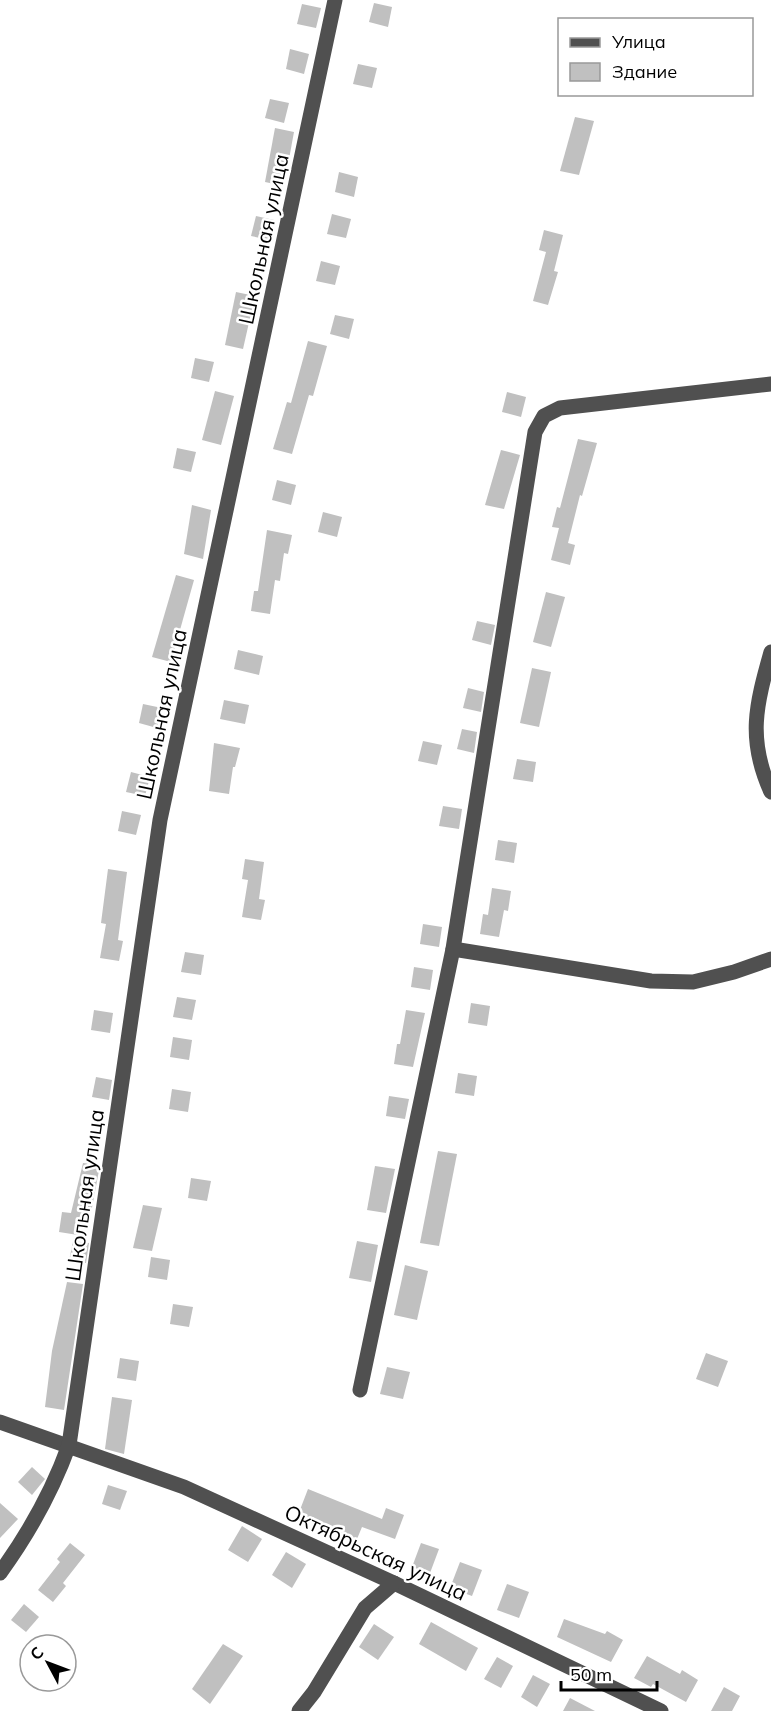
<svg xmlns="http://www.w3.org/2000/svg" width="771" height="1711" viewBox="0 0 771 1711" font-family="Mulish,sans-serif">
  <rect width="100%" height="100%" fill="#fff"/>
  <!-- building -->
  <g fill="#c0c0c0">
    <path d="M374,3L392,7L388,27L369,22Z"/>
    <path d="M302,4L321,8L316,28L297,24Z"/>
    <path d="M290,49L309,54L304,74L286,69Z"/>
    <path d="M358,64L377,68L372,88L353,84Z"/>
    <path d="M270,99L289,103L284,123L265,118Z"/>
    <path d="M575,117L594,121L579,175L560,171Z"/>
    <path d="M275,128L294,132L284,186L265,182Z"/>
    <path d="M339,172L358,177L354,197L335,192Z"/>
    <path d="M332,214L351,219L346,238L327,234Z"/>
    <path d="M256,216L274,220L270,240L251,236Z"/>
    <path d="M544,230L563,235L554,271L558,272L548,305L533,301L546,252L539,250Z"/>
    <path d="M321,261L340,266L335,285L316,281Z"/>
    <path d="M236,292L255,296L243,349L225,345Z"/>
    <path d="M335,315L354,319L349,339L330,334Z"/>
    <path d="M308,341L327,346L313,396L309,395L292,454L273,449L287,402L291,403Z"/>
    <path d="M195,358L214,362L209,382L191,378Z"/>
    <path d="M215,391L234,396L221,445L202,440Z"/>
    <path d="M507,392L526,397L521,417L502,412Z"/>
    <path d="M578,439L597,443L582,496L580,495L568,543L575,545L570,565L551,560L559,528L552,527L557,507L560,508Z"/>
    <path d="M177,448L196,452L191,472L173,468Z"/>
    <path d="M501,450L520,455L504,509L485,505Z"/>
    <path d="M277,480L296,485L291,505L272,500Z"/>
    <path d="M192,505L211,510L203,559L184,554Z"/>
    <path d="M323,512L342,517L337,537L318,532Z"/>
    <path d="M267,530L292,535L288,554L284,553L280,581L275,580L270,614L251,611L254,591H258Z"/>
    <path d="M176,575L194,580L171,662L152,657Z"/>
    <path d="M546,592L565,597L551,647L533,642Z"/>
    <path d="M477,621L495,625L491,645L472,640Z"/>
    <path d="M238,650L263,656L259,675L234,669Z"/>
    <path d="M532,668L551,672L539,727L520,723Z"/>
    <path d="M468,688L484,692L481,712L463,708Z"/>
    <path d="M224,700L249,705L245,724L220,719Z"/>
    <path d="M143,704L162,708L157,728L139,723Z"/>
    <path d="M462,729L477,732L474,753L457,749Z"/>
    <path d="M423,741L442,745L437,765L418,761Z"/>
    <path d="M214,743L240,748L235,767H233L229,794L209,791Z"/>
    <path d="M517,759L536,762L533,782L513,779Z"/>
    <path d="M131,772L150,777L145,796L126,792Z"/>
    <path d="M443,806L462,809L459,829L439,826Z"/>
    <path d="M122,811L141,815L136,835L118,831Z"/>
    <path d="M498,840L517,843L514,863L495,860Z"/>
    <path d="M245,859L264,862L259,899L265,900L261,920L242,917L248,880L242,879Z"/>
    <path d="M108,869L127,872L118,940L123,941L119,961L100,958L106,924L101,923Z"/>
    <path d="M492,888L511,891L508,911L504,910L499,937L480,934L483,914L488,915Z"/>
    <path d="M423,924L442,927L439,947L420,944Z"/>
    <path d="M185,952L204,955L201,975L181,972Z"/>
    <path d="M414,967L433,970L430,990L411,987Z"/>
    <path d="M177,997L196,1000L192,1020L173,1017Z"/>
    <path d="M471,1003L490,1006L487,1026L468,1023Z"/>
    <path d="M94,1010L113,1013L110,1033L91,1030Z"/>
    <path d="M406,1010L425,1013L413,1067L394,1064L397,1044H400Z"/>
    <path d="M173,1037L192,1040L189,1060L170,1057Z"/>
    <path d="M458,1073L477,1076L474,1096L455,1093Z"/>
    <path d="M96,1077L112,1080L109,1100L92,1097Z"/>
    <path d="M172,1089L191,1092L188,1112L169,1109Z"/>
    <path d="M389,1096L409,1099L405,1119L386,1116Z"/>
    <path d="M438,1151L457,1154L439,1246L420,1243Z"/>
    <path d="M83,1163L100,1165L91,1213L82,1212L78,1235L59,1232L62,1212L71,1213Z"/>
    <path d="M375,1166L395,1169L386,1213L367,1210Z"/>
    <path d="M191,1178L211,1181L207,1201L188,1198Z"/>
    <path d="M143,1205L162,1208L152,1251L133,1248Z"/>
    <path d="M73,1241L89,1243L86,1263L69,1261Z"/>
    <path d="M357,1241L378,1245L371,1282L349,1278Z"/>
    <path d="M151,1257L170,1260L167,1280L148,1277Z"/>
    <path d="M405,1265L428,1271L417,1320L394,1315Z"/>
    <path d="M67,1282L83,1284L64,1410L45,1407L52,1351Z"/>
    <path d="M173,1304L193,1307L189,1327L170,1324Z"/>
    <path d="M706,1353L728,1361L718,1387L696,1379Z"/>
    <path d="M120,1358L139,1361L136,1381L117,1378Z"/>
    <path d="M387,1367L410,1372L403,1399L380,1394Z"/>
    <path d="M112,1397L132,1400L124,1454L105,1449Z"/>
    <path d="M32,1467L45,1479L32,1495L18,1482Z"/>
    <path d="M108,1485L127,1491L120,1510L102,1504Z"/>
    <path d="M308,1489L382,1519L386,1508L404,1515L395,1539L362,1527L357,1539L298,1515Z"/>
    <path d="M0,1503L18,1519L0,1538Z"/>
    <path d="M242,1526L262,1539L248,1562L228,1550Z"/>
    <path d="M70,1543L85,1555L63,1583L66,1586L53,1602L38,1590L60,1562L57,1559Z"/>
    <path d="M421,1543L439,1549L430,1573L412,1567Z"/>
    <path d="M286,1552L306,1564L292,1588L272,1575Z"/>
    <path d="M460,1562L482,1570L472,1596L450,1588Z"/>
    <path d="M507,1584L529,1592L519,1618L497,1610Z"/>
    <path d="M24,1604L39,1617L26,1632L11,1620Z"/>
    <path d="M564,1619L605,1634L607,1631L623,1640L611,1662L557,1637Z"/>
    <path d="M431,1622L478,1648L466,1671L419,1644Z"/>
    <path d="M374,1624L394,1637L378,1660L359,1647Z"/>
    <path d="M223,1644L243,1656L210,1704L192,1689Z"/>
    <path d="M647,1656L680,1674L682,1670L698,1680L686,1702L653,1684L651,1687L634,1678Z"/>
    <path d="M497,1657L513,1666L501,1688L484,1679Z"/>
    <path d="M533,1675L550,1684L537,1707L521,1697Z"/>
    <path d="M724,1687L740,1696L732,1711H711Z"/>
    <path d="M570,1698L595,1711H563Z"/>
  </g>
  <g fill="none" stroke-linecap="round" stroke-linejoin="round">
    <!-- minor -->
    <g stroke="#505050" stroke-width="15">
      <path d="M771,652C756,705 747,739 771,792"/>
      <path d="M453,949L651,981L693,982L734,972L771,959"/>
      <path d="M360,1390L453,949L535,432L544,416L560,408L771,384"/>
      <path d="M0,1422L184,1487L394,1583L661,1711"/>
      <path d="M0,1573C29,1533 52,1492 69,1445L160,820L335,0"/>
      <path d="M299,1711L314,1692L365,1608L394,1583"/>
    </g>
  </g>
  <g text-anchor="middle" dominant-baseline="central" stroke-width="5" stroke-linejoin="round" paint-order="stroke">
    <!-- street labels -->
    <g font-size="21" fill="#000" stroke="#fff">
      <text transform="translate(263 239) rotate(-78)">Школьная улица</text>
      <text transform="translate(161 714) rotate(-78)">Школьная улица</text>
      <text transform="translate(84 1195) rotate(-82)">Школьная улица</text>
      <text transform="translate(376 1552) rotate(25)">Октябрьская улица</text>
    </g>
  </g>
  <!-- legend -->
  <rect x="558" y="18" width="195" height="78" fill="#ffffff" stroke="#999999" stroke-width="1.5"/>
  <rect x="570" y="38" width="30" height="9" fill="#505050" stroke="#999999" stroke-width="1.5"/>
  <text x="612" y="48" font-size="18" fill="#000000">Улица</text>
  <rect x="570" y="63" width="30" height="18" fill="#c0c0c0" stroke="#999999" stroke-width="1.5"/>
  <text x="612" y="78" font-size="18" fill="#000000">Здание</text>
  <!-- north arrow -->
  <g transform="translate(48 1663) rotate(311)"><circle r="28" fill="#ffffff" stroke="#999999" stroke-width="1.5"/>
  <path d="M0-4.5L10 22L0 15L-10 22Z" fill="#000000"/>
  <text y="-9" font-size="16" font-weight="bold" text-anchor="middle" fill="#000000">С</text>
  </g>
  <!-- scale -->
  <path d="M561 1681v9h96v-9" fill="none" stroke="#000000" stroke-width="3"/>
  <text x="570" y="1681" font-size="18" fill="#000000" stroke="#ffffff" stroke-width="4.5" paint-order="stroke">50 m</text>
</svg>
